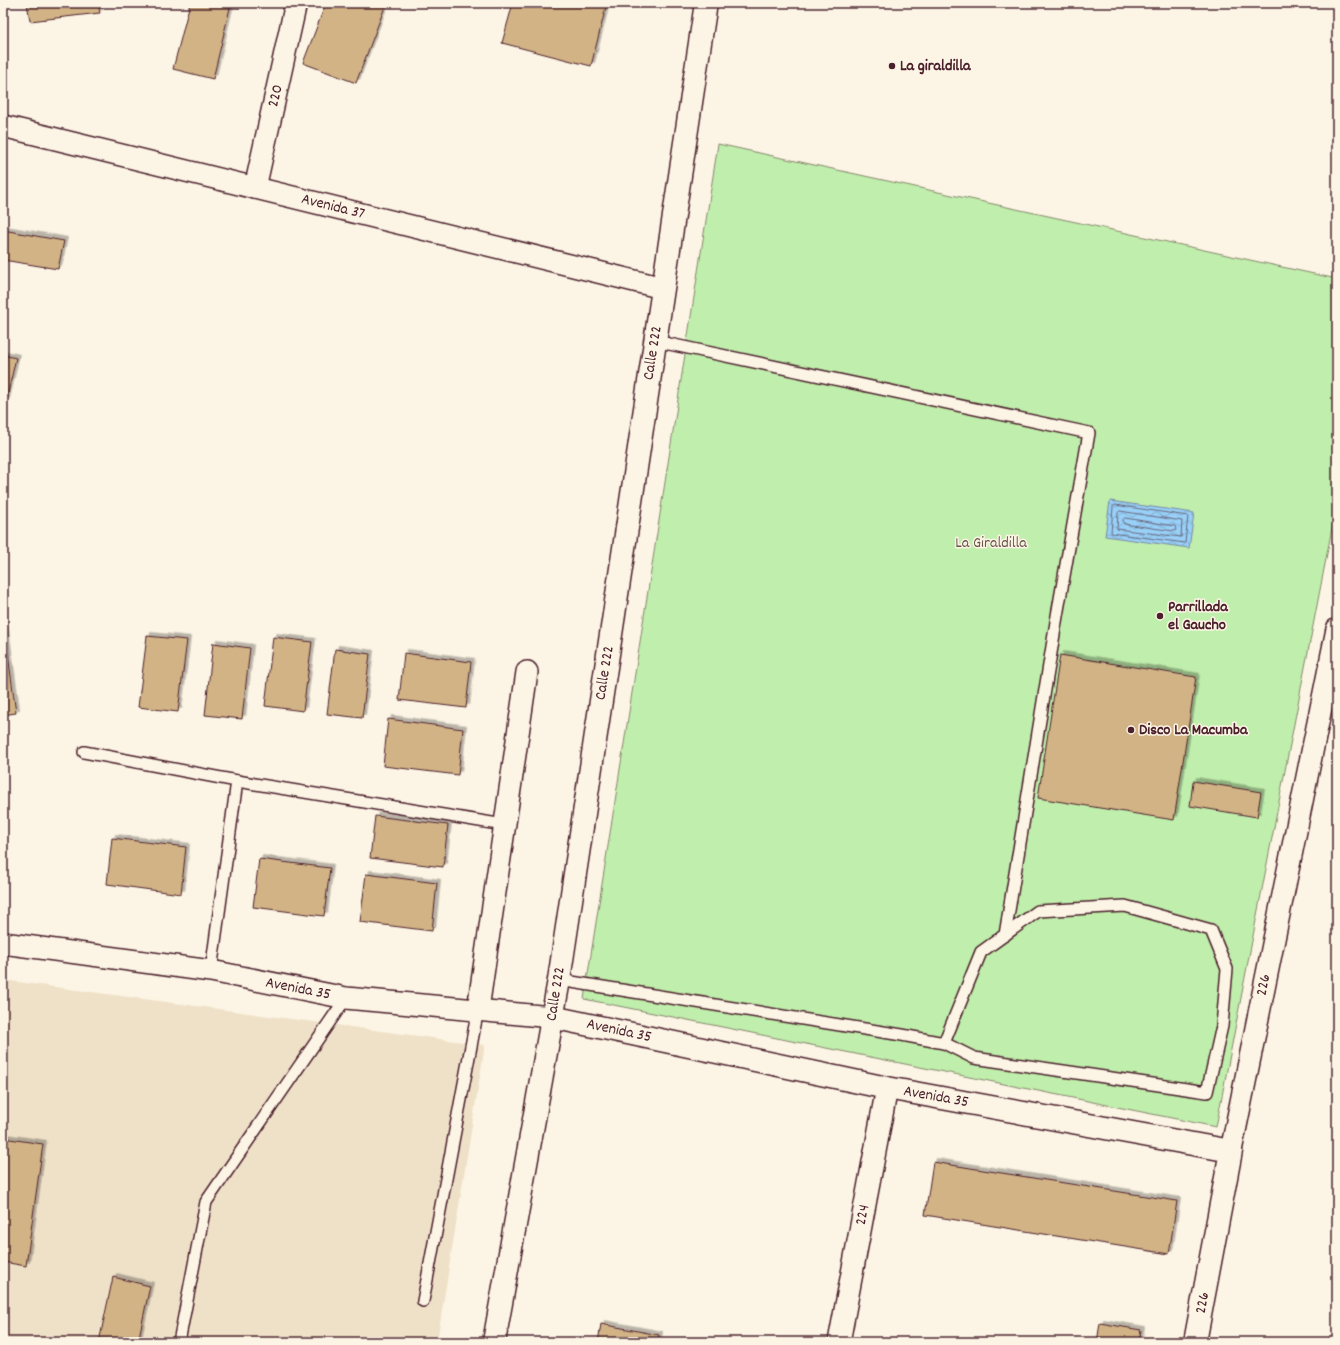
<svg xmlns="http://www.w3.org/2000/svg" width="1340" height="1345" viewBox="0 0 1340 1345" font-family="Dekko,sans-serif">
  <defs>
    <pattern id="water-waves" width="16" height="10" patternUnits="userSpaceOnUse"><rect width="16" height="10" fill="#98d0f7"/><path d="M0 5q4-4 8 0t8 0" fill="none" stroke="#84b2d4"/></pattern>
    <filter id="shadow"><feDropShadow dx="3.5" dy="-3.5" stdDeviation="0" flood-color="#0004"/></filter>
  </defs>
  <rect width="100%" height="100%" fill="#fcf5e5"/>
  <filter id="ink" filterUnits="userSpaceOnUse"><feTurbulence type="fractalNoise" baseFrequency=".025" numOctaves="2"/><feDisplacementMap in="SourceGraphic" scale="8" xChannelSelector="R" yChannelSelector="G"/><feConvolveMatrix kernelMatrix="1 2 1 2 8 2 1 2 1" color-interpolation-filters="sRGB"/></filter>
  <g filter="url(#ink)">
    <!-- built -->
    <path fill="#efe1c8" d="M3,980L485,1045L437,1342H3Z"/>
    <!-- green -->
    <path fill="#c0eeac" stroke="#85866c" d="M718,144L1337,279V502L1216,1127L584,999Z"/>
    <!-- water -->
    <path fill="url(#water-waves)" stroke="#7989a5" d="M1110,501L1194,513L1189,548L1105,536Z"/>
    <g fill="none" stroke-linecap="round" stroke-linejoin="round">
      <!-- shore -->
      <g stroke="#69667d" stroke-width="1">
        <path d="M1115,505L1188,516L1185,543L1111,533L1113,507Z"/>
        <path d="M1120,511L1182,521L1181,537L1117,529L1118,513Z"/>
        <path d="M1125,518L1175,526L1176,530L1174,531L1124,524L1123,520Z"/>
      </g>
    </g>
    <!-- building -->
    <g fill="#d1b385" stroke="#4a1f2b" filter="url(#shadow)">
      <path d="M27,3H98L100,13L30,21Z"/>
      <path d="M190,3H212L230,8L213,79L173,69Z"/>
      <path d="M326,3L386,4L356,83L303,63Z"/>
      <path d="M513,3H607L591,66L502,43Z"/>
      <path d="M3,230L64,241L58,269L3,260Z"/>
      <path d="M3,355L16,358L6,402L3,401Z"/>
      <path d="M3,618L16,713L3,715Z"/>
      <path d="M147,636L187,640L178,712L138,707Z"/>
      <path d="M273,637L312,642L303,711L265,706Z"/>
      <path d="M213,643L250,648L242,719L205,715Z"/>
      <path d="M335,649L370,654L362,718L327,714Z"/>
      <path d="M404,653L471,662L466,708L399,700Z"/>
      <path d="M1060,655L1196,677L1174,820L1038,798Z"/>
      <path d="M388,719L463,729L458,775L383,766Z"/>
      <path d="M1193,781L1261,792L1257,817L1190,806Z"/>
      <path d="M375,816L448,825L443,867L370,858Z"/>
      <path d="M112,838L186,847L181,894L107,884Z"/>
      <path d="M259,859L330,868L324,916L253,907Z"/>
      <path d="M366,874L437,883L432,931L360,922Z"/>
      <path d="M3,1138L43,1144L26,1266L3,1262Z"/>
      <path d="M933,1162L1177,1201L1169,1254L925,1215Z"/>
      <path d="M113,1277L150,1286L138,1342H99Z"/>
      <path d="M1100,1323L1141,1330L1139,1342H1097Z"/>
      <path d="M601,1324L659,1335L658,1342H598Z"/>
    </g>
    <g fill="none" stroke-linecap="round" stroke-linejoin="round">
      <!-- service casing -->
      <g stroke="#4a1f2b" stroke-width="14">
        <g id="service">
          <path d="M655,341L1089,433L1057,616L1005,935"/>
          <path d="M84,752L237,781L504,825"/>
          <path d="M211,971L237,781"/>
          <path d="M559,980L902,1035L944,1043L974,1058L1207,1092L1222,1026L1227,969L1211,930L1125,906L1038,911L981,952L944,1043"/>
          <path d="M423,1301L478,1009"/>
          <path d="M179,1342L206,1202L346,998"/>
        </g>
      </g>
      <!-- minor casing -->
      <g stroke="#4a1f2b" stroke-width="24">
        <g id="minor">
          <path d="M3,126L663,288"/>
          <path d="M255,188L296,3"/>
          <path d="M3,943L211,971L346,998L552,1017"/>
          <path d="M478,1009L527,672"/>
          <path d="M1231,1151L1337,629"/>
          <path d="M839,1342L887,1088"/>
        </g>
      </g>
      <!-- tertiary casing -->
      <g stroke="#4a1f2b" stroke-width="25">
        <path id="tertiary" d="M552,1017L887,1088L1231,1151L1195,1342"/>
      </g>
      <!-- secondary casing -->
      <g stroke="#4a1f2b" stroke-width="25">
        <path id="secondary" d="M494,1342L559,980L706,3"/>
      </g>
      <!-- service -->
      <use href="#service" stroke="#fcf5e5" stroke-width="11"/>
      <!-- minor -->
      <use href="#minor" stroke="#fcf5e5" stroke-width="21"/>
      <!-- tertiary -->
      <use href="#tertiary" stroke="#fcf5e5" stroke-width="22"/>
      <!-- secondary -->
      <use href="#secondary" stroke="#fcf5e5" stroke-width="22"/>
    </g>
  </g>
  <!-- markers -->
  <g fill="#4a1f2b" stroke="#fcf5e5" stroke-width="1.5">
    <circle cx="892" cy="66" r="4"/>
    <circle cx="1160" cy="616" r="4"/>
    <circle cx="1131" cy="730" r="4"/>
  </g>
  <g text-anchor="middle" dominant-baseline="central" stroke-width="3" stroke-linejoin="round" paint-order="stroke">
    <!-- poi labels -->
    <g font-size="16" font-weight="bold" fill="#4a1f2b" stroke="#fcf5e5" text-anchor="start">
      <text x="900" y="66">La giraldilla</text>
      <text x="1168" y="607">Parrillada<tspan x="1168" dy="18">el Gaucho</tspan></text>
      <text x="1139" y="730">Disco La Macumba</text>
    </g>
    <!-- street labels -->
    <g font-size="16" fill="#4a1f2b" stroke="#fcf5e5">
      <text transform="translate(276 96) rotate(-77)">220</text>
      <text transform="translate(333 207) rotate(14)">Avenida 37</text>
      <text transform="translate(653 353) rotate(-81)">Calle 222</text>
      <text transform="translate(605 673) rotate(-81)">Calle 222</text>
      <text transform="translate(1264 985) rotate(-78)">226</text>
      <text transform="translate(298 989) rotate(11)">Avenida 35</text>
      <text transform="translate(556 994) rotate(-81)">Calle 222</text>
      <text transform="translate(619 1031) rotate(12)">Avenida 35</text>
      <text transform="translate(936 1097) rotate(10)">Avenida 35</text>
      <text transform="translate(863 1215) rotate(-79)">224</text>
      <text transform="translate(1203 1303) rotate(-80)">226</text>
    </g>
    <!-- park labels -->
    <g font-size="16" fill="#68534b" stroke="#fcf5e5">
      <text x="991" y="543">La Giraldilla</text>
    </g>
  </g>
  <!-- margin -->
  <rect width="1340" height="1345" fill="none" stroke="#fcf5e5" stroke-width="16"/>
  <rect x="8" y="8" width="1324" height="1329" fill="none" stroke="#4a1f2b" stroke-width="1.5" filter="url(#ink)"/>
</svg>
